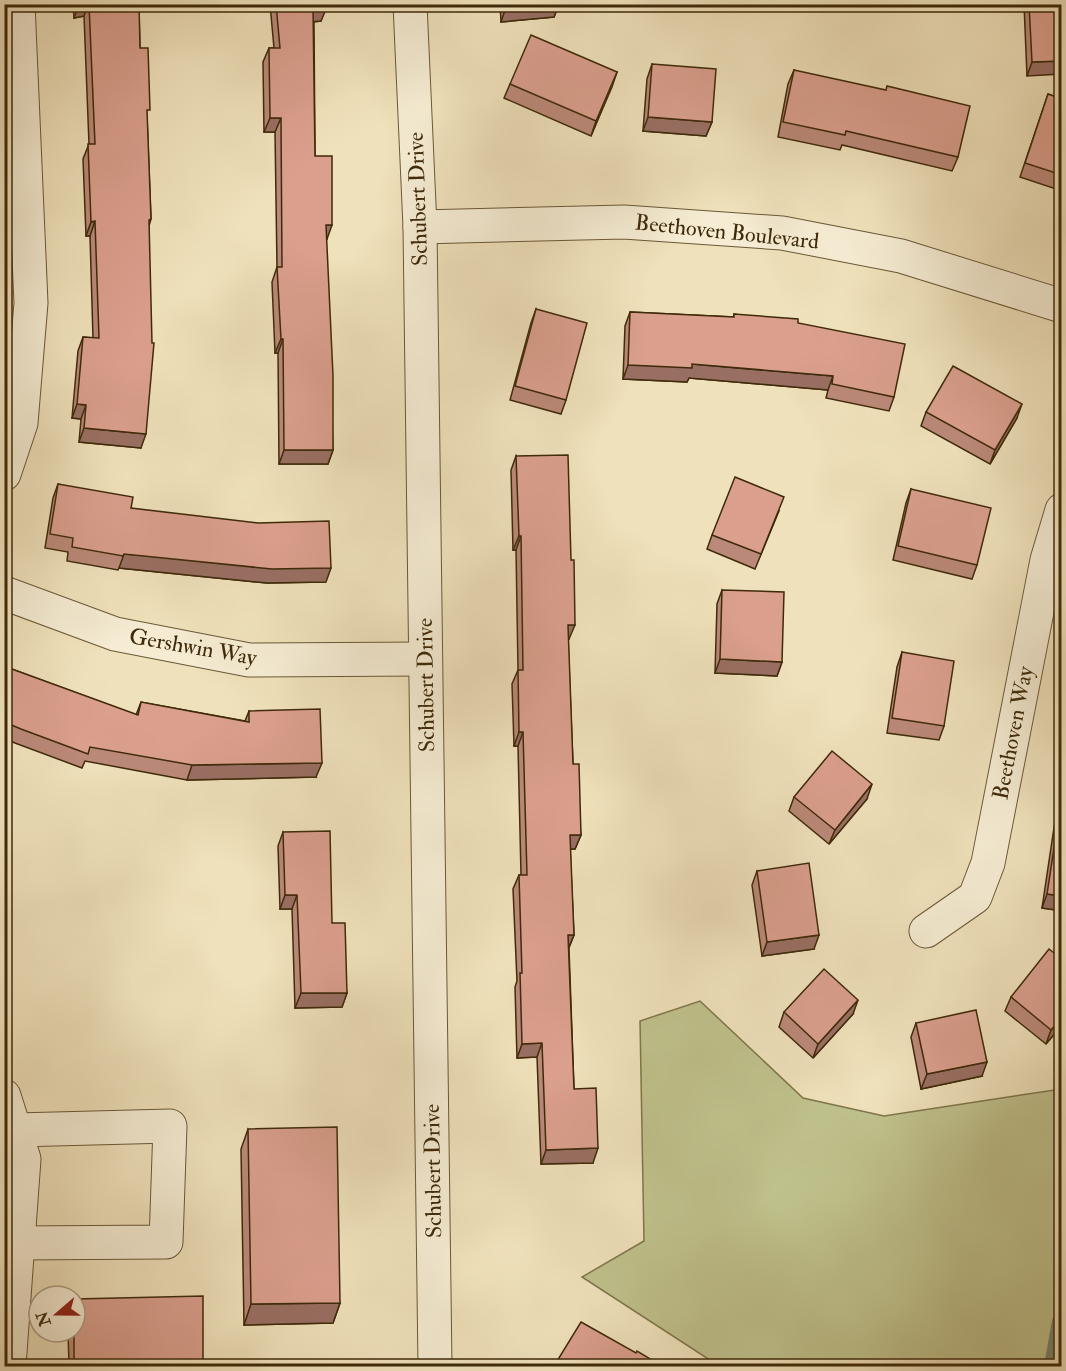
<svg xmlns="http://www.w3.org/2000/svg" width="1066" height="1371" viewBox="0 0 1066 1371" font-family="'IM FELL Double Pica',serif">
  <rect width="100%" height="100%" fill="#efe1bb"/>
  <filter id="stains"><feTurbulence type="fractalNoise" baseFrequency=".00333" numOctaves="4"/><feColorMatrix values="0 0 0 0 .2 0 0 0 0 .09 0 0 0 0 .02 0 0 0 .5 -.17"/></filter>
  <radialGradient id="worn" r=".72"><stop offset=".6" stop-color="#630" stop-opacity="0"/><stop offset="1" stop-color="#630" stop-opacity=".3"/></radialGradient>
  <!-- green -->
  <path fill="#bfc18c" stroke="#7f764b" stroke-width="1.5" d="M700,1001L803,1098L884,1116L1061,1089V1366H719L582,1277L644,1241L640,1021Z"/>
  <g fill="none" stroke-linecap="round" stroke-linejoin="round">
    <!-- stream -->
    <path stroke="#76836e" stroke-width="10" d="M1049,1366L1057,1321L1062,1315"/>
    <!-- minor casing -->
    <g stroke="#6b5836" stroke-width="35">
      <g id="minor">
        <path d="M410,4L420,227L435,1366"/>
        <path d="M420,227L624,222L782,233L901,256L1062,306"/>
        <path d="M4,474L21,423L31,303L18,4"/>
        <path d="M4,593L115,634L249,660L425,659"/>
        <path d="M926,931L975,897L988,863L1047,560L1062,510"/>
        <path d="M4,1096L24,1159L9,1366"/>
        <path d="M16,1130L170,1126L166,1242L18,1243"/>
      </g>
    </g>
    <!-- minor -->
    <use href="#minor" stroke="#f5ecd3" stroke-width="33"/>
  </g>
  <!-- wall -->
  <g fill="#bb8979" stroke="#3f2a0a" stroke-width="1.5">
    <path d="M73,4H151L149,9L139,10L140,48L147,117L151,219L149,226L141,448L79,442L81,419L72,418L78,351L83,337L93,338L90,236H86L83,159L89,144L84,16L74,18Z"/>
    <path d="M270,4H326L321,21L314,22L315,156L327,239H326L333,450L328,464H279L278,353H275L272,282L277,267L275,132H264L263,62L269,48H274Z"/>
    <path d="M500,4H559L554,17L501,22Z"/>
    <path d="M1024,4H1062L1027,76Z"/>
    <path d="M652,64L712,122L706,136L643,131L647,79Z"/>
    <path d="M794,70L958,157L952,171L842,145L840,150L778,137L788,84Z"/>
    <path d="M617,72L591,136L504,98L510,84Z"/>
    <path d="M1048,94L1062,99V191L1020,177Z"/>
    <path d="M536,309L566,400L561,414L510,400L531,323Z"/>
    <path d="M630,312L734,317V314L798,323L894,397L889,411L826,398L828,390L689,378L687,382L623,379L625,326Z"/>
    <path d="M926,412L1017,418L990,464L921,426Z"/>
    <path d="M516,456L569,639H568L573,764L581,835L575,849H570L574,935L569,948L574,1089L593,1163L541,1164L537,1057L517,1058L515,987L517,981L513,889L519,875H521L518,746H514L512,684L518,670L516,550H513L511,470Z"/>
    <path d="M58,484L131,508L326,582L267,583L119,568L118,570L67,561L68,552L45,548L53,498Z"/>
    <path d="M911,489L977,565L972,579L893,560L906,503Z"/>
    <path d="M779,511L755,569L707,549L712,535Z"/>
    <path d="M722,590L782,662L777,676L715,673L717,604Z"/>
    <path d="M902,652L944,726L939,740L887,733L897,667Z"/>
    <path d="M4,663L9,668L136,715L141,702L245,721L249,711L316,777L187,780L85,761L82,768L15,743L4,738Z"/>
    <path d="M1062,774V911L1042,908Z"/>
    <path d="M794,797L867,799L829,844L789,811Z"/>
    <path d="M283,832L332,923L347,993L342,1007L295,1008L292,909H280L278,846Z"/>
    <path d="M757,871L814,949L762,956L752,885Z"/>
    <path d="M1011,997L1062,1025L1046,1044L1005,1011Z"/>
    <path d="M784,1012L853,1014L813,1058L779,1027Z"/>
    <path d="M916,1023L982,1076L921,1089L911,1037Z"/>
    <path d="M248,1129L340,1303L333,1323L244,1325L241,1149Z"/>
    <path d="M68,1332H75L203,1366H69Z"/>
  </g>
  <!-- shaded-wall -->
  <g fill="#996f63" stroke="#3f2a0a" stroke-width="1.5">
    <path d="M79,4H88L84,16L74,18Z"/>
    <path d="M136,4H151L149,9L133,11Z"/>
    <path d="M542,4H559L554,17L501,22L506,7Z"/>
    <path d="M327,7L321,21L308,22L313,8Z"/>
    <path d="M1062,61V74L1027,76L1032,62Z"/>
    <path d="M617,72L612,87L591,136L596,121Z"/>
    <path d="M648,117L712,122L706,136L643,131Z"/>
    <path d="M270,118H281L275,132H264Z"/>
    <path d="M95,221L90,236H86L91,222Z"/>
    <path d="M326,225H332L327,239L320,240Z"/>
    <path d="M281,339H283L278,353H275Z"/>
    <path d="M692,364L833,376L828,390L689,378L687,382L623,379L628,365Z"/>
    <path d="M77,404L86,405L81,419L72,418Z"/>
    <path d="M1022,404L1017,418L990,464L995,450Z"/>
    <path d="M84,428L146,434L141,448L79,442Z"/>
    <path d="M284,450H333L328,464H279Z"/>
    <path d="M519,536H521L516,550H513Z"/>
    <path d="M124,554L331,568L326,582L267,583L119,568Z"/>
    <path d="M568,625H575L569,639H563Z"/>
    <path d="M720,659L782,662L777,676L715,673Z"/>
    <path d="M519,732H523L518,746H514Z"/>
    <path d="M322,763L316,777L187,780L192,765Z"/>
    <path d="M872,784L867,799L829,844L835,830Z"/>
    <path d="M570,835H581L575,849H565Z"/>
    <path d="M1047,894L1062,896V911L1042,908Z"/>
    <path d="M285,895H297L292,909H280Z"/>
    <path d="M568,935H574L568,949Z"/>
    <path d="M819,935L814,949L762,956L767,942Z"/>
    <path d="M301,993H347L342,1007L295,1008Z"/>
    <path d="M858,1000L853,1014L813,1058L818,1044Z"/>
    <path d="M1062,1017V1025L1046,1044L1051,1030Z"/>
    <path d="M542,1043L537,1057L517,1058L522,1044Z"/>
    <path d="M987,1062L982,1076L921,1089L927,1074Z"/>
    <path d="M598,1148L593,1163L541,1164L546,1150Z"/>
    <path d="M340,1303L333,1323L244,1325L251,1304Z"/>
  </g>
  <!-- building -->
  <g fill="#da9f8d" stroke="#3f2a0a" stroke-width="1.5">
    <path d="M89,4H139L140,48H148L150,110H147L151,219L149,220L152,343H154L146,434L84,428L86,405L77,404L83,337L99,338L95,221L91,222L88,144H95Z"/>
    <path d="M276,4H326L327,7L313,8L315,156H332V225H326L333,376V450H284L283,339H281L277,267H282L281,118H270L269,48H280Z"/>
    <path d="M506,4H542L506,7Z"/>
    <path d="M1029,4H1062V61L1032,62Z"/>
    <path d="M531,35L617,72L596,121L510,84Z"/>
    <path d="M652,64L716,69L712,122L648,117Z"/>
    <path d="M794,70L886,90L887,86L970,106L958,157L846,131L845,135L783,122Z"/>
    <path d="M1048,94L1062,99V175L1025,163Z"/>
    <path d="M536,309L587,323L566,400L515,386Z"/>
    <path d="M630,312L734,317V314L798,319V323L905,344L894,397L832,384L833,376L692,364V368L628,365Z"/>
    <path d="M953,366L1022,404L995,450L926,412Z"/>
    <path d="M568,455L571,560H574L575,625H568L573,764H579L581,835H570L574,935H568L574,1089L596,1088L598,1148L546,1150L542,1043L522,1044L520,973H522L519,875H527L523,732H519L518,670H523L521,536H519L516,456Z"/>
    <path d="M735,477L784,497L761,554L712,535Z"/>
    <path d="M58,484L133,497L131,508L258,523L329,521L331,568L272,569L124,554L123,556L72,547L73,538L50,534Z"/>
    <path d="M911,489L991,508L977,565L898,546Z"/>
    <path d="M722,590L784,592L782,662L720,659Z"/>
    <path d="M902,652L954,661L944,726L892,718Z"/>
    <path d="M4,663L10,665L9,668L138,715L141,702L249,722V711L320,709L322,763L192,765L90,747L88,754L21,729L4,722Z"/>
    <path d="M832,751L872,784L835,830L794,797Z"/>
    <path d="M1062,796V896L1047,894Z"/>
    <path d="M330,831L332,923H345L347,993H301L297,895H285L283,832Z"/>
    <path d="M809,863L819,935L767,942L757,871Z"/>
    <path d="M1049,949L1062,959V1017L1051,1030L1011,997Z"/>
    <path d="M824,969L858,1000L818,1044L784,1012Z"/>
    <path d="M976,1010L987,1062L927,1074L916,1023Z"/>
    <path d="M337,1127L340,1303L251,1304L248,1129Z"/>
    <path d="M203,1296V1366H74V1332H75V1299Z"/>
    <path d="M581,1322L636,1353L637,1351L662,1366H554Z"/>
  </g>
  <g text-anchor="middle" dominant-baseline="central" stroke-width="5" stroke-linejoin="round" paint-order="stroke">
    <!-- street labels -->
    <g font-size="22" fill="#3f2a0a" stroke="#f5ecd3">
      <text transform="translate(418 199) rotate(-92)">Schubert Drive</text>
      <text transform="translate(727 232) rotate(6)">Beethoven Boulevard</text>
      <text transform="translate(193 647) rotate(10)">Gershwin Way</text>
      <text transform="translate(426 685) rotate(-91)">Schubert Drive</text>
      <text transform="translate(1013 733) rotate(-79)">Beethoven Way</text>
      <text transform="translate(433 1171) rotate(-91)">Schubert Drive</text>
    </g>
  </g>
  <!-- margin -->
  <rect width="1066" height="1371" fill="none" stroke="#efe1bb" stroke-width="24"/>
  <rect x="6" y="6" width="1054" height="1359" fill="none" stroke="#3f2a0a" stroke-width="3"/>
  <rect x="12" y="12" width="1042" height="1347" fill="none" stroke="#3f2a0a" stroke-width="1.5"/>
  <!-- north arrow -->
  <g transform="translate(57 1314) rotate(250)"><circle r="28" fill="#f5ecd3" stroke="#ac9e83" stroke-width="1.5"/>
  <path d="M0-4.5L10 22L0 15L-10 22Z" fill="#8f2418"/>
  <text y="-9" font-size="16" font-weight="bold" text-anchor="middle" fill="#3f2a0a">N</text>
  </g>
  <rect width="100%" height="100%" filter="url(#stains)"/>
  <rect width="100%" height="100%" fill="url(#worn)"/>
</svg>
